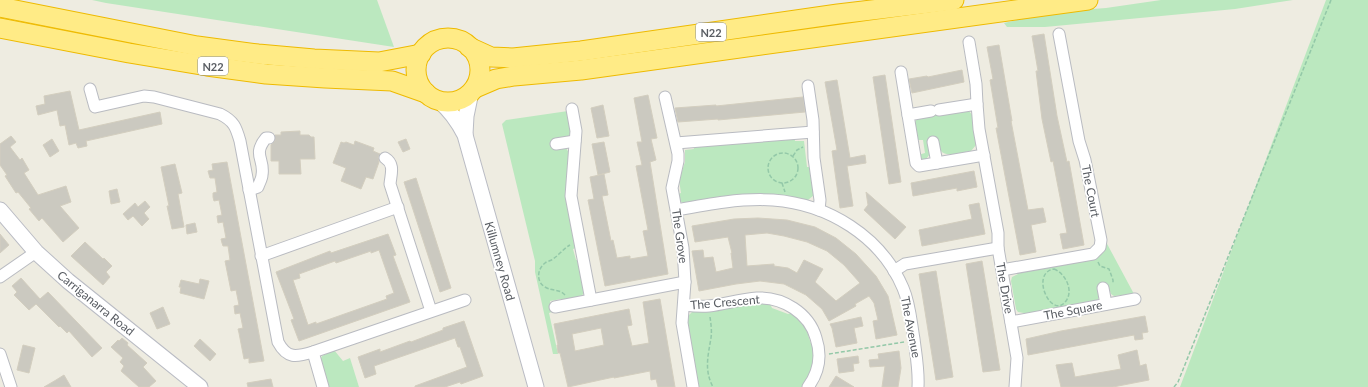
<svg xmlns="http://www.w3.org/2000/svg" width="1368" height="387" viewBox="0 0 1368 387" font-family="Lato,sans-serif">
  <rect width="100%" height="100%" fill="#eeece1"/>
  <!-- green -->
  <g fill="#bbe8bf">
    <path d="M92,0H377L394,47L106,3Z"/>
    <path d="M1161,0H1293L1235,9L1045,27H1007L1004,23L1052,12L1106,8Z"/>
    <path d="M1326,0H1368V387H1180Z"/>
    <path d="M968,110L974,117L976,145L971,151C962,152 947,159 940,150L930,154L926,159L920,160L918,155L925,153L923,140H916C914,131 911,122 920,117Z"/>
    <path d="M568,111L571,133L568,138L564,148H566L569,153L576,248L573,249L576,260H579L585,291L581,297L562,301L561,299L550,301L552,312L549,313L558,354H553L535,272V261L502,124L506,120Z"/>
    <path d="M794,137L795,141H804L807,167H810L814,195L808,200L685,204L680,201L678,194L681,193L679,180L685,162V150L694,149L693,145Z"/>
    <path d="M1105,240L1134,294L1114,296L1111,294L1108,286L1100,287V296L1097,301L1025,315L1024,313L1018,312L1016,309L1011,281L1012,277L1018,274L1017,272L1098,256L1104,250Z"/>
    <path d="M758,303L770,304L772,308L788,314L791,313L797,317L807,329C807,333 812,348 815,350C814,364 811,376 803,387H697L687,328L688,319L689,315L693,311H706Z"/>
    <path d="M334,350L343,361L350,358L359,387H325L320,360L322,356Z"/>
  </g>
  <!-- building -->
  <g fill="#cbc9c0" stroke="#d3cebf" fill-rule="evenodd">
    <path d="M1044,34L1057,116L1067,162L1069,161L1084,245L1063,249L1060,234L1067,233L1053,161L1051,162L1042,119L1036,71H1038L1032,36Z"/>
    <path d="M999,45L1012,121H1011L1028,210L1043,208L1046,222L1031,225L1036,252L1020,255L996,128H998L990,80L993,79L987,47Z"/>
    <path d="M962,70L964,82L912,93L909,79L927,76L928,77Z"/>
    <path d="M885,75L901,182L889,184L873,77Z"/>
    <path d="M837,80L850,158L865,155L866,163L847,166L853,206L840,208L832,151L837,150L825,82Z"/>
    <path d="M70,91L79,130L160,112L162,124L86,141L87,146L78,148L76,143L69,145L65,125L60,126L57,110L38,115L36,106L45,104L44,96Z"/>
    <path d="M648,95L657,138L651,139L656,160L650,162L668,274L605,286L588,200L594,199L590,177L604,174L608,195L602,196L611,241L613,240L617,258L630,256V259L648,256L643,231L648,230L636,166L642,165L637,142H642L634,98Z"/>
    <path d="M803,97L805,112L718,120V119L678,122L675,108L716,105V106Z"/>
    <path d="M603,105L609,136L597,138L591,108Z"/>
    <path d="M300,131V135H309L311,137H314L315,159H300L301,174H279V161H271V145L275,141V135H281V132Z"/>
    <path d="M11,136L16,142L10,147L20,160L22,158L29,170L24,173L38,195L66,186L71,202L60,206L79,228L63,242L42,218L39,221L29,209L31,208L18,192L16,193L5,176L7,175L0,165V144Z"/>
    <path d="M52,139L59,151L50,157L43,145Z"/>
    <path d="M406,139L410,149L403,152L398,142Z"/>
    <path d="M355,141L374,148L373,151L380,154L378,157L379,162L373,179L366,177L361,189L341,181L346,168L333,163L341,142L344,143L346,142L354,145Z"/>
    <path d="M604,142L610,172L598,175L592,144Z"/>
    <path d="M227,162L264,361L249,363V358L244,359L239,333L238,329L243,328L240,313L235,314L234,306L239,305L236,290L231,291L225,261L230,260L228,246H223L222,243L221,239L226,238L223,222L218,223L217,216L222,215L219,200L214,201L213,197V193L217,192L215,178H210L208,171L213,170L212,164Z"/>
    <path d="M175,164L182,193L178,194L184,227L172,229L167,206H169L161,167Z"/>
    <path d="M974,171L977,187L957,191V188L913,196L911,183Z"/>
    <path d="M416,178L451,288L440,292L404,182Z"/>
    <path d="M117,189L120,202L111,204L109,191Z"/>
    <path d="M866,192L906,227L895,239L864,210L868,205Z"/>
    <path d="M145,201L150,207L144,213L149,219L142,226L133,216L128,220L123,214L135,203L138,207Z"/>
    <path d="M979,203L985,234L922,246L919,230L972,219L969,205Z"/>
    <path d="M758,218L787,220L815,227L836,238L856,254L876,276L888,296L897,335L876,339L873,321L878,320L874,303L869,296L855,304L856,306L829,321L822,309L806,295L784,284L760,281L736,284L699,291L692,251L703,250L704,258L713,257L716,272L733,268L731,253H732L728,237L695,242L692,226L734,219ZM767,233L784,236L807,242L827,251L844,265L860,283L836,301L815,282L823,269L804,260L797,273L788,268L774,266V264L747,266L745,235Z"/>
    <path d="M195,223L197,232L187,234L186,225Z"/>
    <path d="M0,234L9,245L0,253Z"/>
    <path d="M388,234L396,255L393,256L410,302L299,341L291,320L294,319L276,272L330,251L331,253ZM379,250L394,293L386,296L387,299L316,324V322L308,325L293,280L300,278L299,274L335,261L336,263L371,251V253Z"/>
    <path d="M85,242L103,259L104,258L112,266L106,272L110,277L103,285L71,256Z"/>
    <path d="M982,261L1000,370L983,372L966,264Z"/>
    <path d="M936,271L953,377L936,380L919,274Z"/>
    <path d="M21,278L40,299L48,292L102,348L92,357L69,331L67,333L60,326L59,327L36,304L29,310L14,295L17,292L12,286Z"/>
    <path d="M200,279L209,281L204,299L180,293L181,287H179L181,280L199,284Z"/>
    <path d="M660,299L675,387H658L656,379L651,380L650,371L614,378V377L568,387L560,353H558L557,345H558L554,324L629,309L632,325L627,326L632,346L649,343L643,302ZM601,328L604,345L575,351L572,334Z"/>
    <path d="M163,307L170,324L157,329L150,313Z"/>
    <path d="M1145,316L1148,332L1142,333L1143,339L1135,340L1134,335L1028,355L1026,339L1061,331Z"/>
    <path d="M861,317L863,326L854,328L857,343L836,347L832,328L830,324Z"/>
    <path d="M464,321L483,376L461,384L460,382L445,387H415V386L467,367L460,347H458L455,338L374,366L376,374L365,378L358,357L380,349V352L410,341L411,342L443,330V328Z"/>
    <path d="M122,338L128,343L127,345L147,363L143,367L156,381L149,387H139L121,371L124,366L120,362L123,358L111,347L118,340L119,341Z"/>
    <path d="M200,339L216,354L210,361L194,346Z"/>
    <path d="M23,345L35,348L29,373L17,370Z"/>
    <path d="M1137,350L1140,366L1146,364L1149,380L1113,387H1061L1056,365L1072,363L1075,377L1121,369L1118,355Z"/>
    <path d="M899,351L901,368L898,387H882L885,366L870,367L869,360L879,359L878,354Z"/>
    <path d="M858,356L859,363L853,364L854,371L839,373L837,359Z"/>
    <path d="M64,375L71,387H44L56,380Z"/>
    <path d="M836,376L854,387H829Z"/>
    <path d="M271,379L273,387H248L247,383Z"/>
  </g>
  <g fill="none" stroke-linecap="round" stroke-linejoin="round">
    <!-- street casing -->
    <g stroke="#b9bbc1" stroke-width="13">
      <g id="street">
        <path d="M969,42L976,84L977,104"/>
        <path d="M901,72L908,115"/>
        <path d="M808,86L813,120L814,158L820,200L819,210"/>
        <path d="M90,89L95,107L144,96L154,97L220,114C234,121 236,127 240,141L278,342C287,359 296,357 313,352L465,300"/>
        <path d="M665,97L678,154V161L672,188L683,248L685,282L682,323L693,387"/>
        <path d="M572,109L576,131L571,196L591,300"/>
        <path d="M939,110L977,104L979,129L998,233V248L1017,358L1015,387"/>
        <path d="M931,111L908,115L916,163L919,166L984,155"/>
        <path d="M933,142L937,163"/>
        <path d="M676,143L813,132"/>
        <path d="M556,144L575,141"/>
        <path d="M385,158C395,164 391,174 390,184L431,311"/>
        <path d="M249,190L258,187C259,183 262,179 262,175C265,159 252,155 266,138H269"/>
        <path d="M677,210C709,204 741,198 773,200C828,204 881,236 903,288C910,304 911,322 914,339C916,355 919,371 918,387"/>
        <path d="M261,256L398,207"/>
        <path d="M1002,270L1093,254L1100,247L1101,240L1085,160L1079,141L1059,34"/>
        <path d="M894,271L905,264L998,248"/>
        <path d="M0,277L36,252"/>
        <path d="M1103,288L1106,304"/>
        <path d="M684,305C692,306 700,307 709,306C725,304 741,299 757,298C783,297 809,313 816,338C822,356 819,372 808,387"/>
        <path d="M555,307L685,282"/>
        <path d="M1011,322L1135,299"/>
        <path d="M313,352L323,387"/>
        <path d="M0,354L11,387"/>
      </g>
    </g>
    <!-- secondary casing -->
    <g stroke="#babcc4" stroke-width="17">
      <g id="secondary">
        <path d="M438,100C450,110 458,121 465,135L536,387"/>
        <path d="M465,134L466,116L471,92"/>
        <path d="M0,210L36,252L68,281L200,387"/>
      </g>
    </g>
    <!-- highway casing -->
    <g stroke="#eeba00" stroke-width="21">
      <g id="highway">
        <path d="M0,7L197,46L258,54L314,59L379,62L421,54"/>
        <path d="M0,28L129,53L207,66L266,74L325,78L392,81L426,93"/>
        <circle cx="448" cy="70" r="32"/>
        <path d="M469,47L491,57L513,58L581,51L838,14L954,0"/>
        <path d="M475,88L496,79L514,76L581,70L1088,0"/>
      </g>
    </g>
    <!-- path -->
    <g stroke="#93c8a8" stroke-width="1.5" stroke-dasharray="4 2" stroke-linecap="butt">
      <circle cx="783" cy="168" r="15"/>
      <path d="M793,156L797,150L803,147"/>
      <path d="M782,183L785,192"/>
      <path d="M1098,262L1100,266L1109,269L1113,280V284"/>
      <path d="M1054,269C1065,273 1074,290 1066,301C1052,321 1029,273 1054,269Z"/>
      <path d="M565,295C558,288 553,292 545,287C536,282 537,269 545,263C547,261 551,261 553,259C559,255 563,249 570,245"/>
      <path d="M710,317C711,324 712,331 711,338C708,356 704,370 713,387"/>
      <path d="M829,354L904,342"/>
      <path d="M1174,387L1178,382L1331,0"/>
    </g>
    <!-- street -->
    <use href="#street" stroke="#fff" stroke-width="11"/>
    <!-- secondary -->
    <use href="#secondary" stroke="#fff" stroke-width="15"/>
    <!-- highway -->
    <use href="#highway" stroke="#ffeb86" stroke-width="19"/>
  </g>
  <g text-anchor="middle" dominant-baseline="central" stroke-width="3.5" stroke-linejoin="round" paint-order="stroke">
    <!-- shield labels -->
    <g fill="#fff" stroke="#8b8e92" stroke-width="1">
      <rect x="696" y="23" width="30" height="18" rx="3"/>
      <rect x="198" y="57" width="30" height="18" rx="3"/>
    </g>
    <g font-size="11" font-weight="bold" fill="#595d63">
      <text x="711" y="32">N22</text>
      <text x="213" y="66">N22</text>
    </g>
    <!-- street labels -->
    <g font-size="12" fill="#595d63" stroke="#fff">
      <text transform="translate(1091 191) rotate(79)">The Court</text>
      <text transform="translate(680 236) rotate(82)">The Grove</text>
      <text transform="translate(500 261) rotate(74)">Killumney Road</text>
      <text transform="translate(1005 288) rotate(80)">The Drive</text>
      <text transform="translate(725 302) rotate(-5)">The Crescent</text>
      <text transform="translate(96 303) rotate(39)">Carriganarra Road</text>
      <text transform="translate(1073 310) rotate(-11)">The Square</text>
      <text transform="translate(911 327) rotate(79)">The Avenue</text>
    </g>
  </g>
</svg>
